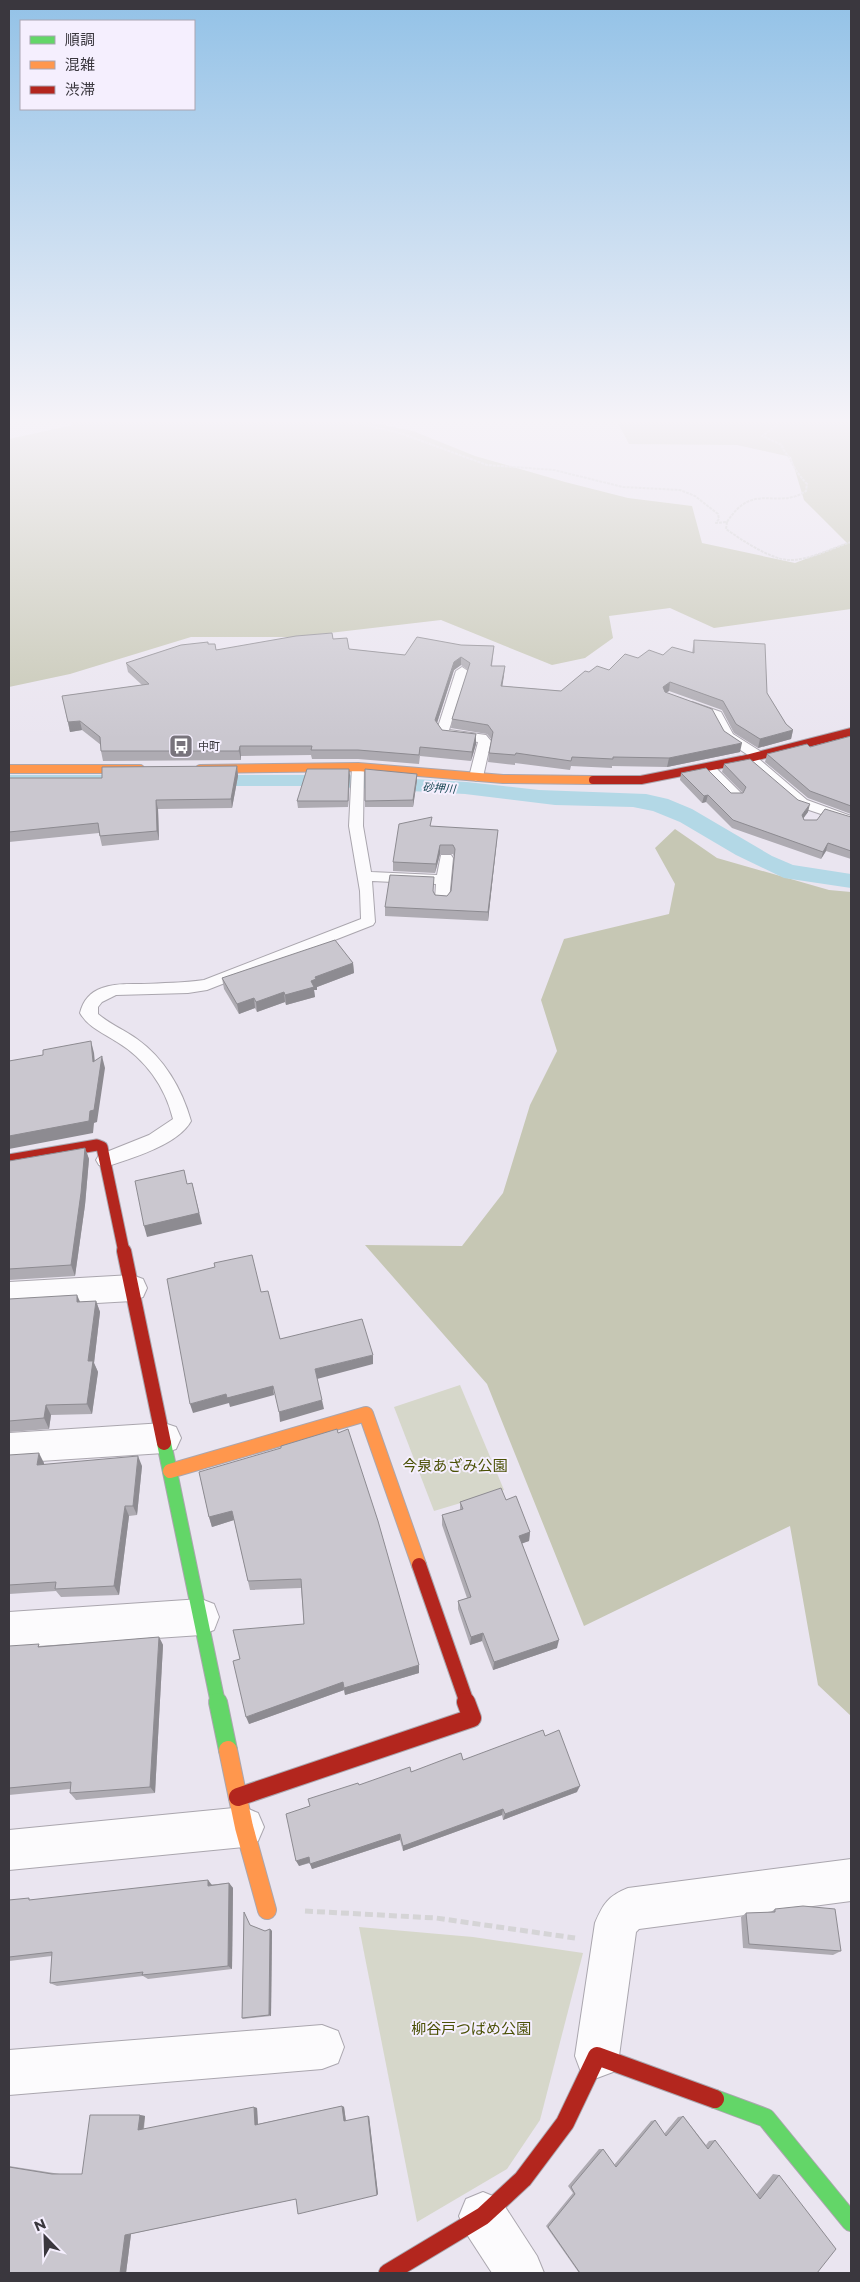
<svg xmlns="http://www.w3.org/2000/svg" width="860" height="2282" viewBox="0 0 860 2282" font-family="Montserrat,'Noto Sans JP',sans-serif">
  <rect width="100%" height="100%" fill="#eae5f0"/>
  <!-- green -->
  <g fill="#d6d7ca">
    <path d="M460,1385L504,1490L434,1511L394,1407Z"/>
    <path d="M359,1927L473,1937L583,1953L540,2120L507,2169L417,2222Z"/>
  </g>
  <!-- forest -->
  <g fill="#c6c7b4">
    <path d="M69,420H359L413,431L475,456L565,482L628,498L692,506L702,543L795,563L847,543L804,500L791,457L737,445L629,444L617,421L610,420H851V609L714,628L670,608L609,616L613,638L585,658L552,665L441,620L295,637H191L70,674L9,687V439L73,425Z"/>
    <path d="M675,829L717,858L829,890L851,892V1716L818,1685L790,1526L584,1626L487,1384L365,1245L462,1246L503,1193L530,1105L557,1051L541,1000L564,939L669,914L675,884L655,848Z"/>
  </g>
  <!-- water -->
  <path fill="#b3d8e6" d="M9,775H345L467,782L539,790L646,794L668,799L692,809L772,856L793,865L851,874V888L784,878L736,855L680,822L653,811L633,807L555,805L465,794L320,786H9Z"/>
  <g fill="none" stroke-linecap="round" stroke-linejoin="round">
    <!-- lane casing -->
    <g stroke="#aaa6ae" stroke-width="2">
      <g id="lane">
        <path d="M462,667L468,671L449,730L486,735L491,741L483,777L476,781L469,777L478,742L442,737L437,730L456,671Z"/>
        <path d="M692,702L721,712L733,734L763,753L764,756L759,759L807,800L851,816V824L797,806L745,761L744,758L748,755L724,739L712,717L688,709L686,706L688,703Z"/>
        <path d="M358,763L364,767L363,826L371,872L437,875L441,855H451L453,858L449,900L447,903H437L435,900L436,884L372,881L375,922L373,925L207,990L188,993L116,995L102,1002L98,1007V1014C110,1024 124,1030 137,1039C164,1058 182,1089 191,1121C178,1145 130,1159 105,1167L99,1165L96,1160L99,1155L149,1135L173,1119C165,1086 145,1059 117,1042C103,1033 88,1027 80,1013C83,1001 90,992 102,988C115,983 129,984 141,984C163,983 184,983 204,980L361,919L360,891L349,826L352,767Z"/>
        <path d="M707,763L712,764L741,793L743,796L741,799H731L702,770L701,767Z"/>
      </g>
    </g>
    <!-- street casing -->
    <g stroke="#aaa6ae" stroke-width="2">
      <g id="street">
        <path d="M132,1275L143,1279L147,1288L143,1297L132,1301L9,1308V1282Z"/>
        <path d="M164,1423L176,1427L181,1438L176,1449L164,1453L9,1463V1433Z"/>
        <path d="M201,1599L214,1604L219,1617L214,1630L201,1635L9,1648V1612Z"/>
        <path d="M244,1807L258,1813L264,1827L258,1841L244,1847L9,1870V1830Z"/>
        <path d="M851,1859V1901L639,1929L636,1932L619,2056L613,2072L597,2078L581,2072L575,2056L595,1923C603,1904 608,1896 628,1888Z"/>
        <path d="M322,2025L338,2031L344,2047L338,2063L322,2069L9,2095V2050Z"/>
        <path d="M483,2192L500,2199L537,2256L544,2273H492L466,2233L459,2216L466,2199Z"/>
      </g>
    </g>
    <!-- fast-far1 casing -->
    <g stroke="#aaa6ae" stroke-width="16">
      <path id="fast-far1" d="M164,1443L218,1703"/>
    </g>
    <!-- fast casing -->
    <g stroke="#aaa6ae" stroke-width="20">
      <g id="fast">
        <path d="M218,1702L228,1750"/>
        <path d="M715,2099L766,2118L851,2222"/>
      </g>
    </g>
    <!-- slow-far2 casing -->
    <g stroke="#aaa6ae" stroke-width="10">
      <g id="slow-far2">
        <path d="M9,769H140"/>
        <path d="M200,769L358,767L503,779L593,780"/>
      </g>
    </g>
    <!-- slow-far1 casing -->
    <g stroke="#aaa6ae" stroke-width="16">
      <path id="slow-far1" d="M170,1471L366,1414L419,1565"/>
    </g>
    <!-- slow casing -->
    <g stroke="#aaa6ae" stroke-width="20">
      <path id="slow" d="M228,1750L244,1827L267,1910"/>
    </g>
    <!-- jam-far3 casing -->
    <g stroke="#aaa6ae" stroke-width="10">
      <path id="jam-far3" d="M593,780H641L742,760L851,732"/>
    </g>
    <!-- jam-far2 casing -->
    <g stroke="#aaa6ae" stroke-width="13">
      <path id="jam-far2" d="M9,1160L97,1145L102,1147L124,1252"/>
    </g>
    <!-- jam-far1 casing -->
    <g stroke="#aaa6ae" stroke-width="16">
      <g id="jam-far1">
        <path d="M124,1251L164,1443"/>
        <path d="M419,1565L467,1703"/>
      </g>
    </g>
    <!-- jam casing -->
    <g stroke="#aaa6ae" stroke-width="20">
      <g id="jam">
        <path d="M238,1797L472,1718L466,1702"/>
        <path d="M388,2273L483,2216L523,2179L565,2123L597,2056L715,2099"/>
      </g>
    </g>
    <!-- path-far1 -->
    <g stroke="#d5d4d6" stroke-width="2" stroke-dasharray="3 1" stroke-linecap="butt">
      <path d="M344,420L400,433L487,465L554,470L623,487L680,490L695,496L718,514L719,519L716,523L727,522L726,529C740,539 770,559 788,560C808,561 832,548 851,542"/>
      <path d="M727,522C754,480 776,511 806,491L807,484C798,474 796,471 790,459C787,453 783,452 782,445L762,436L775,427L779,420"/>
    </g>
    <!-- path -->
    <path stroke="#d5d4d6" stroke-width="5" stroke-dasharray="8 4" stroke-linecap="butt" d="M305,1911L436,1918L575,1938"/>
    <!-- lane -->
    <use href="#lane" fill="#fcfbfd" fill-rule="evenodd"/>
    <!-- street -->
    <use href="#street" fill="#fcfbfd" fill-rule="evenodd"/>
    <!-- fast-far1 -->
    <use href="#fast-far1" stroke="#63d668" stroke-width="14"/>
    <!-- fast -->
    <use href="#fast" stroke="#63d668" stroke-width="18"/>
    <!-- slow-far2 -->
    <use href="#slow-far2" stroke="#ff974d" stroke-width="8"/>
    <!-- slow-far1 -->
    <use href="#slow-far1" stroke="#ff974d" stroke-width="14"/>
    <!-- slow -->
    <use href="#slow" stroke="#ff974d" stroke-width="18"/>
    <!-- jam-far3 -->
    <use href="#jam-far3" stroke="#b3261e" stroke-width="8"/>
    <!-- jam-far2 -->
    <use href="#jam-far2" stroke="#b3261e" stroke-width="11"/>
    <!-- jam-far1 -->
    <use href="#jam-far1" stroke="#b3261e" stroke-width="14"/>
    <!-- jam -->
    <use href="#jam" stroke="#b3261e" stroke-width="18"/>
  </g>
  <!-- wall -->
  <g fill="#aeabb2">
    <path d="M333,639L349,649L405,655L461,645L494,646L492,666L504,675L502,686L561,691L589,672L609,670L638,658L692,653L694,640L767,693L786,724L793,730L791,739L758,748L734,733L722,710L669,691L666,693L724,731L740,752L667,767L612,766V768L571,766L570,770L515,763V765L488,762L489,753L492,740L487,734L451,728L452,719L468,670L461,665L454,670L437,723L442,730L476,734V744L471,761L420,756L419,764L358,759H312L311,755L241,756V760L103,761L101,751V745L82,730L70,732L62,696L142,685L128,672L126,663L208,644L216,650Z"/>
    <path d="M851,736V814L808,798L765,762L767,754L810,747Z"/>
    <path d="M724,764L808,812L803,818L804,820H817L851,817V859L826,851L821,859L732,828L706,802L702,803L680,780L681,773L731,793H743L722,772Z"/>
    <path d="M237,766L238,776L232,808L158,809L159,840L102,846L99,833L9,842V778H102Z"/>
    <path d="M349,769L348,807L298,808L297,801Z"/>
    <path d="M417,774V780L413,807H365V801Z"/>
    <path d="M432,826L497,839L488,921L385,916V907L434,892L435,895L447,896L451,891L454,857L453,854H440L435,873L393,871V862Z"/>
    <path d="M353,963L354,973L317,987V990H314L315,997L286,1005L285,1002L257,1012L255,1008L239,1014L224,989L222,978Z"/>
    <path d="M85,1148L89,1159L85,1205L75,1276L9,1280V1161Z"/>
    <path d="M9,1299L80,1302L96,1301L100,1312L94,1363L98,1372L92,1414L51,1415L49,1429L9,1432Z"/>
    <path d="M9,1455L44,1463V1464L142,1466L137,1515L129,1516L119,1595L61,1597L56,1591L9,1594Z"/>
    <path d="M199,1472L419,1673L345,1695L344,1690L249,1724L304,1624L301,1588L250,1590L234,1520L212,1527L209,1517Z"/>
    <path d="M506,1500L530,1532L529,1541L522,1543L557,1648L493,1670L482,1641L470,1645L458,1609V1601L467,1598L442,1525V1515L460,1510V1502Z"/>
    <path d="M159,1637L163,1645L155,1793L76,1800L70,1793V1789L9,1795V1646L42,1647Z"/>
    <path d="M545,1736L577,1792L503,1820L502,1815L403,1851L400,1840L312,1869L310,1863L299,1866L310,1806L359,1785L411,1772L463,1760Z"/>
    <path d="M229,1883L233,1888L232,1969L148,1979L143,1976L57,1986L50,1983L52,1956L9,1961V1900H31Z"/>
    <path d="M775,1909L841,1951L833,1955L743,1948L741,1917L746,1913L771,1912Z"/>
    <path d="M244,1912L250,1925L265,1931L270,1929L272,1931L271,2016L243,2019L242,2018Z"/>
    <path d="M342,2106L344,2107L346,2121L369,2116L378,2194L296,2199L131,2234L126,2273H9V2166L60,2174H82L140,2115L145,2116L144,2129L254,2107L257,2108L258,2124Z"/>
    <path d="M683,2116L706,2145L709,2141L715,2140L756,2195L773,2174L779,2175L817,2273H579L546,2226L573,2193L568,2186L599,2149H603L614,2165L651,2121L655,2120L664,2134L678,2117Z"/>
  </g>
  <!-- shaded-wall -->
  <g fill="#8d8b91">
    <path d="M461,657V665L454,670L435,729V720L454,662Z"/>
    <path d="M505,666L504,675L501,695V686Z"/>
    <path d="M670,682L669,691L661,696L663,687Z"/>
    <path d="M80,721L82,730L70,732L68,722Z"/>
    <path d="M793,730L791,739L758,748L760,739Z"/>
    <path d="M476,734V744L471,761L472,752Z"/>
    <path d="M742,743L740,752L667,767L669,758Z"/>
    <path d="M240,746L241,756V760L239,751Z"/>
    <path d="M237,766L238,776L232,808L231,799Z"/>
    <path d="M349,769L350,775L348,807V801Z"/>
    <path d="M417,774V780L413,807V800Z"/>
    <path d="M708,795L706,802L702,803L704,796Z"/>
    <path d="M156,800L158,809L159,840L157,831Z"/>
    <path d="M810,804L808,812L800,823L802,815Z"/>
    <path d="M498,830L497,839L488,921V912Z"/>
    <path d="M828,843L826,851L821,859L823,852Z"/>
    <path d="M440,845V854L435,873L436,864Z"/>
    <path d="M353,963L354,973L317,987V990H314L315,997L286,1005L285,995L315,977Z"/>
    <path d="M284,992L285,1002L257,1012L256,1002Z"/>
    <path d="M254,998L255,1008L239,1014L237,1004Z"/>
    <path d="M91,1041L94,1053L96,1074L93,1062Z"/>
    <path d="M102,1056L105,1068L97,1122L94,1123L93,1133L9,1149V1136L90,1111Z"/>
    <path d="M85,1148L89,1159L85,1205L75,1276L71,1265Z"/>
    <path d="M192,1183L202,1224L147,1237L144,1226Z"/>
    <path d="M77,1295L82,1306L77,1302Z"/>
    <path d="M96,1301L100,1312L94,1363L98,1372L92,1414L87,1404L88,1361Z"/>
    <path d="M373,1355V1364L317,1379L315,1369Z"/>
    <path d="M273,1386L274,1395L230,1407L229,1403L193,1413L190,1404L226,1394Z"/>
    <path d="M322,1400L324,1409L280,1422L279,1412Z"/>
    <path d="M46,1405L51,1415L49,1429L44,1418Z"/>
    <path d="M39,1453L44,1463L43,1475L37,1465Z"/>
    <path d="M138,1456L142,1466L137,1515L133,1506Z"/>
    <path d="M125,1506L129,1516L119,1595L114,1586Z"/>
    <path d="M232,1511L234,1520L212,1527L209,1517Z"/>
    <path d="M530,1532L529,1541L518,1545L519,1536Z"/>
    <path d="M483,1633L482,1641L470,1645L471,1637Z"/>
    <path d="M159,1637L163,1645L155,1793L150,1787Z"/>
    <path d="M559,1640L557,1648L493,1670L494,1662Z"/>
    <path d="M419,1665V1673L345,1695L344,1688Z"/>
    <path d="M343,1682L344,1690L249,1724L246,1717Z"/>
    <path d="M580,1786L577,1792L503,1820L505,1814Z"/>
    <path d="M503,1809L502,1815L403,1851V1846Z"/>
    <path d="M400,1834V1840L312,1869L310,1864Z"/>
    <path d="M309,1857L311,1862L299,1866L296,1861Z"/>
    <path d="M208,1880L212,1885L208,1886Z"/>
    <path d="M229,1883L233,1888L232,1969L228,1966Z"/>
    <path d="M270,1929L272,1931L271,2016L269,2015Z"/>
    <path d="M342,2106L344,2107L346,2122L344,2121Z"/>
    <path d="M254,2107L257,2108L258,2126L255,2125Z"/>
    <path d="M140,2115L145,2116L143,2131L138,2130Z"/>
    <path d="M368,2116H369L378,2194L377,2195Z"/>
    <path d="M131,2234L126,2273H120L125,2235Z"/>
  </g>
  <!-- building -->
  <g fill="#cac7cf" stroke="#8d8b91">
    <path d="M332,633L333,639L347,638L349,649L405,655L417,637L461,645L494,646L491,666H505L501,686L561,691L585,671L589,672L597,666L609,670L625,654L638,658L649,650L663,655L672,647L694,653V640L765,644L767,693L786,724L793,730L760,739L736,724L723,701L670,682L663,687L665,692L712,709L724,731L742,743L669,758L613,757V759L572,757L571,761L516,753L515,755L489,753L493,732L488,725L452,719L470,663L461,657L454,662L435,720L442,730L476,734L472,752L420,747L419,755L358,750H311L312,746H240L239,751H101L100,737L80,721L68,722L62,696L149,684L126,663L181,645L208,642V644H215L216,650L296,636Z"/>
    <path d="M851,736V806L810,791L767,754L807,744L810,747Z"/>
    <path d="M750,759L798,800L810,804L802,815L804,820H817L825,809L851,817V851L828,843L823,852L733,820L708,795L704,796L681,773L706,768L731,793H743L746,787L724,764Z"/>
    <path d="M237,766L231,799L156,800L157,831L100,836L98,823L9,832V778H102V767Z"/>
    <path d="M307,769H349L348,801H297Z"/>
    <path d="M365,769L417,774L413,800L365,801Z"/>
    <path d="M432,817L430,826L498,830L488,912L385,907L390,875L434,877L433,891L435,895L447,896L451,891L455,849L453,845H440L436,864L393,862L399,824Z"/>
    <path d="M335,940L353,963L315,977L316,979L311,981L314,987L285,995L284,992L256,1002L254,998L237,1004L222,978Z"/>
    <path d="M91,1041L93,1062L102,1056L94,1110L90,1111L89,1121L9,1136V1061L43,1055V1050Z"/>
    <path d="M85,1148L81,1193L71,1265L9,1269V1161Z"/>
    <path d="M184,1170L187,1184L192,1183L199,1213L144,1226L135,1181Z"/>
    <path d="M252,1255L261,1292L268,1291L280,1339L362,1319L373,1355L315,1369L322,1400L279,1412L273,1386L227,1398L226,1394L190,1404L167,1279L215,1267L214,1263Z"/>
    <path d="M77,1295V1302L96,1301L88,1361H93L87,1404L46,1405L44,1418L9,1421V1299Z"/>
    <path d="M337,1429L338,1433L348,1429L378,1521L419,1665L344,1688L343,1682L246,1717L233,1661L240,1659L233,1630L304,1624L301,1579L248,1581L232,1511L209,1517L199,1472L281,1448V1446Z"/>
    <path d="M39,1453L37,1465L138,1456L133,1506H125L114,1586L55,1589L56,1582L9,1585V1455Z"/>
    <path d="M501,1488L506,1500L516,1496L530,1532L519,1536L559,1640L494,1662L483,1633L471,1637L458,1601L471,1597L442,1515L463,1509L460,1502Z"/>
    <path d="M159,1637L150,1787L70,1793L71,1782L9,1788V1646L39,1644L38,1647Z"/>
    <path d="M543,1730L545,1736L559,1730L580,1786L505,1814L503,1809L403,1846L400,1834L310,1864L309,1857L296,1861L286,1814L310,1806L308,1799L358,1783L359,1785L410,1767L411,1772L461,1753L463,1760Z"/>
    <path d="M208,1880V1886L229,1883L228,1966L142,1975L143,1972L50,1983L52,1952L9,1957V1900L29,1898V1900Z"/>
    <path d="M803,1906L835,1909L841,1951L749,1944L746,1913L775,1912V1909Z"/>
    <path d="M244,1912L250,1925L265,1931L270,1929L269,2015L242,2018Z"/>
    <path d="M342,2106L344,2121L368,2116L377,2195L298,2214L296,2199L125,2235L120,2273H9V2167L52,2174H82L90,2115H140L138,2130L254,2107L255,2125Z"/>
    <path d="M683,2116L708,2149L715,2140L760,2199L779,2175L836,2249L817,2273H580L548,2227L575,2194L571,2187L603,2149L616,2167L655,2120L666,2136Z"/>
  </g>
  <!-- sky -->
  <linearGradient id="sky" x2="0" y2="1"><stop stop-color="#93c2e7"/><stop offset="0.57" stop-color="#f6f3f8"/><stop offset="1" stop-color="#f6f3f8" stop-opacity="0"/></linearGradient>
  <rect width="860" height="739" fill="url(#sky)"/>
  <!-- icons -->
  <defs>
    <g id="bus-square" transform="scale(1.25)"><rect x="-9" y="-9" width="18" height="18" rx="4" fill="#78747c" stroke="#f5effe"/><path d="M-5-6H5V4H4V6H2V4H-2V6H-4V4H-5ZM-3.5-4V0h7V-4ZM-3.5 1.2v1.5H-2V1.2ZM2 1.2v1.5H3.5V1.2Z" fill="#fff"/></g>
  </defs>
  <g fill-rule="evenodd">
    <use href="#bus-square" x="181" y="746"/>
  </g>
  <g text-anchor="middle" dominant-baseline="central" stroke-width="4" stroke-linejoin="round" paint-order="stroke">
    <!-- far-poi labels -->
    <g font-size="11" fill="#3a373e" stroke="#f5effe" text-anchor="start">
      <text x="198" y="746">中町</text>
    </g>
    <!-- far-water labels -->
    <g font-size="11" font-style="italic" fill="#134450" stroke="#f5effe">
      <text transform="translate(439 788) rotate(4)">砂押川</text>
    </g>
    <!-- near-park labels -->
    <g font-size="15" fill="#4b5106" stroke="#f5effe">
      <text x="455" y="1465">今泉あざみ公園</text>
      <text x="471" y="2028">柳谷戸つばめ公園</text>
    </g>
  </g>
  <!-- border -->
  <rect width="860" height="2282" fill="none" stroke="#3a373e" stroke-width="20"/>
  <!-- legend -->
  <rect x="20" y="20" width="175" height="90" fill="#f5effe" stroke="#aaa5b1"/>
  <rect x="30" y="36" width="25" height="8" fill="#63d668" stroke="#aaa5b1"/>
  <text x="65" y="45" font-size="15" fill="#3a373e">順調</text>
  <rect x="30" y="61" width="25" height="8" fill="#ff974d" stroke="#aaa5b1"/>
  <text x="65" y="70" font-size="15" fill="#3a373e">混雑</text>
  <rect x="30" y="86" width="25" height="8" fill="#b3261e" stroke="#aaa5b1"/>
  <text x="65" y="95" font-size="15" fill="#3a373e">渋滞</text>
  <!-- north arrow -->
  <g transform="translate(45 2237) rotate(337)" stroke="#f5effe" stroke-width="4" paint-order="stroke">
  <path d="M0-4L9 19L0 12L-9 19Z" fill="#3a373e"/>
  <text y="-8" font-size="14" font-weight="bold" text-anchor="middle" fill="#3a373e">N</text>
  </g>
</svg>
